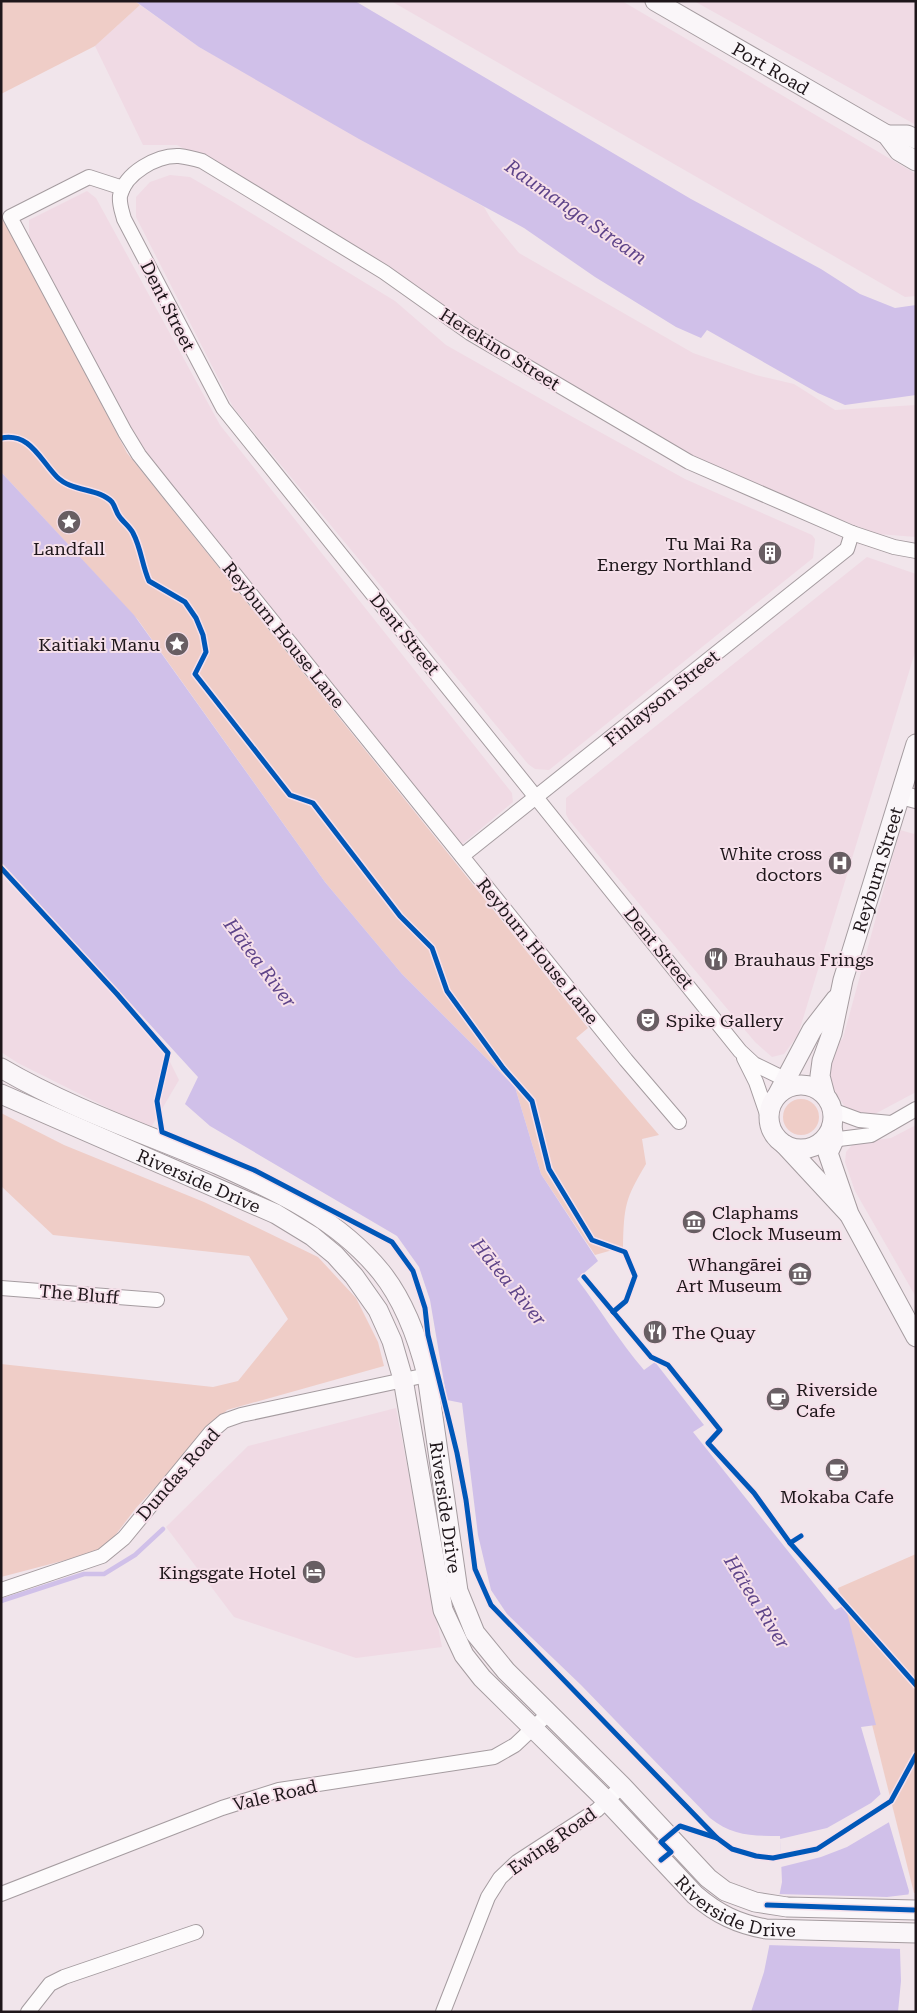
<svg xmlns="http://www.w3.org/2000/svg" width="917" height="2013" viewBox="0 0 917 2013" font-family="'Roboto Serif',serif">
  <rect width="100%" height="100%" fill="#f1e5eb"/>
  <!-- built -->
  <g fill="#f0dae4">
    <path d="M391,1H622L916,174V296L905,297Z"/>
    <path d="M694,1H916V125Z"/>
    <path d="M140,5L199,47L484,207L491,219L519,253L693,353L756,375L794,384L835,410L916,405V537L878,534L773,494L646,433L225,171L177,145H143L95,46Z"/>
    <path d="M170,175L190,177L233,202L395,301L446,345L571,416L685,479L812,535L815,539L813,558L549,770L535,769L528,764L233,407L136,217V197L150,182Z"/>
    <path d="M87,191L96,198L220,425L512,793L513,802L460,846L155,473L29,240V220Z"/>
    <path d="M867,557L916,574V649L798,1035L784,1054L772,1057L755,1042L569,820L566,814V798Z"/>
    <path d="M900,830L914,834L916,830V1092L871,1116L857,1114L845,1107L831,1085L829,1063L835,1047L843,1038Z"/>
    <path d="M1,875L83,960L170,1062L179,1080L150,1129L18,1063L1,1052Z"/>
    <path d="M916,1125V1297L855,1191L845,1162L846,1152L854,1143L891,1138Z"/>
    <path d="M396,1408L442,1647L356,1658L234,1617L166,1527L248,1446Z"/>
  </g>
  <!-- green -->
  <g fill="#efcdc7">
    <path d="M1,1H135L140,5L95,46L1,94Z"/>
    <path d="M1,212L127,453L588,1028L576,1038L659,1135L642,1139L646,1164C625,1199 624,1206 623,1247L595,1255L541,1174L515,1087L402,974L325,882L138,620L1,472Z"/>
    <circle cx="801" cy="1117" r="18"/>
    <path d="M1,1113L64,1145L204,1202L318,1257L356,1298L378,1342L384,1366L227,1410L136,1508L104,1550L1,1577V1364L213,1387L238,1381L288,1319L249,1256L53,1235L1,1186Z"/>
    <path d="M916,1554V1893H914L838,1588Z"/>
  </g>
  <!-- water -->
  <g fill="#d0c0e9">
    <path d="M135,1H355L691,199L821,269L860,294L895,308L916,305V395L845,405L818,393L707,330L701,338L676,327L595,277L524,228L359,139L199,47Z"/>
    <path d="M1,472L134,615L325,882L402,974L515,1087L541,1174L598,1261L577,1279C600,1309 619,1341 644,1370L655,1362L704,1425L693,1432L835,1610L845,1605L876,1725L861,1727L909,1891L900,1950L901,1981L898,2012H751L764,1972L782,1882L780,1836C753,1836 732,1836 710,1818L581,1685L507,1614L491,1590L478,1535L462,1403L447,1400L430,1300L419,1267L397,1236L210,1126L185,1104L198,1077L1,862Z"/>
  </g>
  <!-- pier -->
  <g fill="#f1e5eb">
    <path d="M883,1792L891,1821L847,1847L821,1857L781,1867L780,1839L827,1828L871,1803Z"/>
    <path d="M777,1894L887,1897L912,1894L903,1949L766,1945Z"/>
  </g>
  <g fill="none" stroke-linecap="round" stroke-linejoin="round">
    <!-- stream -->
    <path stroke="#d0c0e9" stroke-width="4.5" d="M1,1601L84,1574H104L135,1555L163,1529"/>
    <!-- minor casing -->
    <g stroke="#a59ca0" stroke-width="16">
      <g id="minor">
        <path d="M123,188L89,177L10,217L125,432L139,455L166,489L626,1060L679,1122"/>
        <path d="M462,856L847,549L852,533"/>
        <path d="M744,1058L756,1082L768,1117"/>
        <path d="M797,1085L754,1064L740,1051L223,408L124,219C122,211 119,204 120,196C125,173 157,155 179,156C187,157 195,159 202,161L384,272L470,333L689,462L852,533L894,547L916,551"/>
        <path d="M832,1110L859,1120L891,1123"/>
        <path d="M823,1141L871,1135L916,1109"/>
        <path d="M1,1288L157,1300"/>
        <path d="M1,1590L102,1556L124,1538L211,1432L224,1421L241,1415L427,1375"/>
        <path d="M1,1894L222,1808L279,1790L494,1757L515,1745L548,1714"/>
        <path d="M28,2012L50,1984L64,1977L196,1932"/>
        <path d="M443,2012L488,1897L500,1878L517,1862L597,1810L622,1786"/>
      </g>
    </g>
    <!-- tertiary casing -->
    <g stroke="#a59ca0" stroke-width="20">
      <path id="tertiary" d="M901,795L916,799"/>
    </g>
    <!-- secondary casing -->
    <g stroke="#a59ca0" stroke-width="21">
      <g id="secondary">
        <path id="s1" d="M655,1L887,135L899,151L916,161"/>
        <path d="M887,135H907L916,139"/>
        <path id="s2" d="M1,1068C69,1108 146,1134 219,1165C279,1192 339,1220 381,1272C405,1302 418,1339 427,1375L458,1591L475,1633L506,1671L622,1786L708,1878L725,1891L755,1902L787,1907L916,1910"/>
        <circle cx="801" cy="1117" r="32"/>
        <path id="s3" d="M1,1094L276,1214L312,1236L335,1255L354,1276L378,1310L392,1341L403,1379L443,1610L464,1655L482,1678L607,1801L695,1895C717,1914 738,1924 766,1929L916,1933"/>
        <path d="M778,1094L812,1030L836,999"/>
        <path id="s4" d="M825,1095L820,1076L822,1061L832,1033L843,980L916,744"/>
        <path d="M832,1126L834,1140L828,1153L849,1214L916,1337"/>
        <path d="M785,1145L848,1213"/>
      </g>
    </g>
    <!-- minor -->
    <use href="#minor" stroke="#fdfbfc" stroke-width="14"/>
    <!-- tertiary -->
    <use href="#tertiary" stroke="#fdfbfc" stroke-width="18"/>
    <!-- secondary -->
    <use href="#secondary" stroke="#faf6f9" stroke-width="19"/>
    <!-- cycleway casing -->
    <g stroke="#f6e0ea" stroke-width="8">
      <g id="cycleway">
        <path d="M1,438C30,432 40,460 57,477C72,492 99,488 112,502C115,506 116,512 119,516C123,522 130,527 133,533C141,548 142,565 149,581L185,602L196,618L203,635L206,652L195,674L290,795L313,803L400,916L432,948L447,991L503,1068L532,1101L549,1169L592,1240L625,1252L635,1276L626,1301L613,1312"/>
        <path d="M1,868L117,994L168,1053L157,1101L162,1132L254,1170L392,1242L413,1271L425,1308L428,1335L457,1453L466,1500L475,1569L491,1605L717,1838"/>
        <path d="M584,1277L651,1357L668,1365L720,1430L708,1443L754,1493L790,1543L801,1536"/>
        <path d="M790,1543L916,1685"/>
        <path d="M661,1860L671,1852L661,1842L680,1826L717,1838L732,1849L756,1856L773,1858L817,1849L891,1801L916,1755"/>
        <path d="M767,1905L914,1910"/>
      </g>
    </g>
    <!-- cycleway -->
    <use href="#cycleway" stroke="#0057b8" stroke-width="5"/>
  </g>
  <!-- icons -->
  <defs>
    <g id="sight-disc" transform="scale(1.25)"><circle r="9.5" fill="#685e63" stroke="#f6e0ea"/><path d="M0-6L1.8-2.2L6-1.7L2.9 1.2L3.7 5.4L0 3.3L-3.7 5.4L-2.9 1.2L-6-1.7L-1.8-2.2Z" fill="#fff"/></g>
    <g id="building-disc" transform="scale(1.25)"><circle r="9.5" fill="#685e63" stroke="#f6e0ea"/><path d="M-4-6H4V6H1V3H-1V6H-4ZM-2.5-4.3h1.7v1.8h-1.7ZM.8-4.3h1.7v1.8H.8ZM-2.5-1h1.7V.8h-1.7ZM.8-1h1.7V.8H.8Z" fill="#fff"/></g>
    <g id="hospital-disc" transform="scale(1.25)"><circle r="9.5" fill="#685e63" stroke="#f6e0ea"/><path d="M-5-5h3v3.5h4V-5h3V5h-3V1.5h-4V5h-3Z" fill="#fff"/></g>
    <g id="restaurant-disc" transform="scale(1.25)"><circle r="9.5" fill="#685e63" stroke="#f6e0ea"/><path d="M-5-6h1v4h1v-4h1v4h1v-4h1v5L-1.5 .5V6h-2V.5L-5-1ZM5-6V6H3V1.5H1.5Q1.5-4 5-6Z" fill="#fff"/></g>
    <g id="theatre-disc" transform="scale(1.25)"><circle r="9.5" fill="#685e63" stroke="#f6e0ea"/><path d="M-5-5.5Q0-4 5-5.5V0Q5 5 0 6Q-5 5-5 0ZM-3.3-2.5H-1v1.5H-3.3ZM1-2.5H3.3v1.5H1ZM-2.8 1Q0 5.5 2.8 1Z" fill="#fff"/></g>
    <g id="museum-disc" transform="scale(1.25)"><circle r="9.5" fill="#685e63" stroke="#f6e0ea"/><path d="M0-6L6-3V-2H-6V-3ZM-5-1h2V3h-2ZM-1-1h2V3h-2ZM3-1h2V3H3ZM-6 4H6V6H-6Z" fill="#fff"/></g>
    <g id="cafe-disc" transform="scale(1.25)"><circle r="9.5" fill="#685e63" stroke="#f6e0ea"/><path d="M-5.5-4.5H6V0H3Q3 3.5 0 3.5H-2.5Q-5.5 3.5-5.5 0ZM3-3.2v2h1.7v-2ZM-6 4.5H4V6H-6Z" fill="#fff"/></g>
    <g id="hotel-disc" transform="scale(1.25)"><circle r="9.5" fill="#685e63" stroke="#f6e0ea"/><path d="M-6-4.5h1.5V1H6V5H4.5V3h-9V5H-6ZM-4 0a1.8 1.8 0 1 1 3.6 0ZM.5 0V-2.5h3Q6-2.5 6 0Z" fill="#fff"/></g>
  </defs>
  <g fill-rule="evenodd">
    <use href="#sight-disc" x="69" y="522"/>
    <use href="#building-disc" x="770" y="553"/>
    <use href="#sight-disc" x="177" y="644"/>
    <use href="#hospital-disc" x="840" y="863"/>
    <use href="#restaurant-disc" x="716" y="959"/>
    <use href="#theatre-disc" x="648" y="1020"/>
    <use href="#museum-disc" x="694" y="1222"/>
    <use href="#museum-disc" x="800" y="1274"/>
    <use href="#restaurant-disc" x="655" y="1332"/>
    <use href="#cafe-disc" x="778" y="1399"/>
    <use href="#cafe-disc" x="837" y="1470"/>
    <use href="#hotel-disc" x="314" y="1572"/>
  </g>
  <g text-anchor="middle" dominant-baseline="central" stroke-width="4" stroke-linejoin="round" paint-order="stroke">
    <!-- street labels -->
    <g font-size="18" fill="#1e161a" stroke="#f6e0ea">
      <text stroke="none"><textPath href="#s1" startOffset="134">Port Road</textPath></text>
      <text transform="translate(168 306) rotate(63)">Dent Street</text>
      <text transform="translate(500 349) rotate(32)">Herekino Street</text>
      <text transform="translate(405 634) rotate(51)">Dent Street</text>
      <text transform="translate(284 635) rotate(51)">Reyburn House Lane</text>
      <text transform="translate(662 698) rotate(-39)">Finlayson Street</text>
      <text stroke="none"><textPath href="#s4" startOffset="234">Reyburn Street</textPath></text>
      <text transform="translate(659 948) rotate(51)">Dent Street</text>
      <text transform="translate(538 951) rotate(51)">Reyburn House Lane</text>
      <text stroke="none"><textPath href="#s3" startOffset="216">Riverside Drive</textPath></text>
      <text transform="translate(79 1294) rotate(5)">The Bluff</text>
      <text transform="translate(178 1474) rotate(-49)">Dundas Road</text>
      <text stroke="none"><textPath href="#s2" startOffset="682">Riverside Drive</textPath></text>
      <text transform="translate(275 1795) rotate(-13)">Vale Road</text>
      <text transform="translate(552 1841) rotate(-35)">Ewing Road</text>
      <text stroke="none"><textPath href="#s3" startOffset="1176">Riverside Drive</textPath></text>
    </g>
    <!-- poi labels -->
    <g font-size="18" fill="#1e161a" stroke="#f6e0ea" text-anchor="end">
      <text x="752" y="543">Tu Mai Ra<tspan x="752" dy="21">Energy Northland</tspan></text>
      <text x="69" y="548" text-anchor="middle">Landfall</text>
      <text x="160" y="644">Kaitiaki Manu</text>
      <text x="822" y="853">White cross<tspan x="822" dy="21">doctors</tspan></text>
      <text x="734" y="959" text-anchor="start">Brauhaus Frings</text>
      <text x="666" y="1020" text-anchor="start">Spike Gallery</text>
      <text x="712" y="1212" text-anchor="start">Claphams<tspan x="712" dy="21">Clock Museum</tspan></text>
      <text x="782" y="1264">Whangārei<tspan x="782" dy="21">Art Museum</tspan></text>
      <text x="672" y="1332" text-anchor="start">The Quay</text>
      <text x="796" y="1389" text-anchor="start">Riverside<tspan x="796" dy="21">Cafe</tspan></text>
      <text x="837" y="1496" text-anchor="middle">Mokaba Cafe</text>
      <text x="296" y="1572">Kingsgate Hotel</text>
    </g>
    <!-- water labels -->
    <g font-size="19" font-style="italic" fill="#5e4489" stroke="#f6e0ea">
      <text transform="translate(576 212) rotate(35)">Raumanga Stream</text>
      <text transform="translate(260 963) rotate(53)">Hātea River</text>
      <text transform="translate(509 1282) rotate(51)">Hātea River</text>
      <text transform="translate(757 1602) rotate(58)">Hātea River</text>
    </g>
  </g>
  <!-- border -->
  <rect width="917" height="2013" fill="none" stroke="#1e161a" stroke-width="5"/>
</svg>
